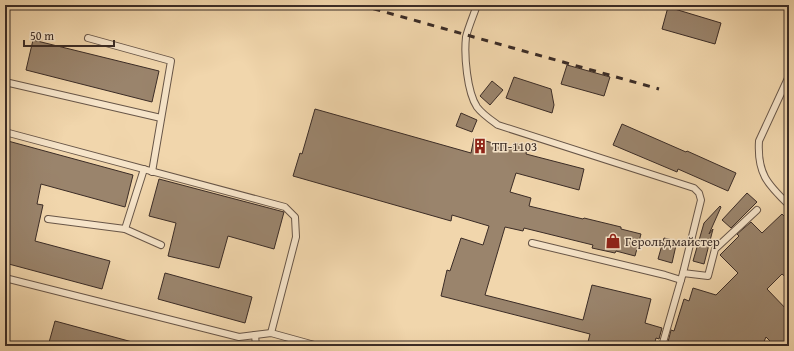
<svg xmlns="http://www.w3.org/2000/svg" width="794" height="351" viewBox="0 0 794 351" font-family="'Gentium Book Plus',serif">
  <rect width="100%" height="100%" fill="#f1d6ac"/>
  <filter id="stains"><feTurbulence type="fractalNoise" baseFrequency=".005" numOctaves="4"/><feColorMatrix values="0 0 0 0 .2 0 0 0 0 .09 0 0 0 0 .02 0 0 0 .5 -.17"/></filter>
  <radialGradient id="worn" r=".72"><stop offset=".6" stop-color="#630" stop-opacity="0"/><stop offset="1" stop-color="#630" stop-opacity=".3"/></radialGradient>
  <!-- building -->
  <g fill="#9a846c" stroke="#3b2c26">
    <path d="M668,7L721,23L715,44L662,29Z"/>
    <path d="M33,40L159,71L152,102L26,70Z"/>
    <path d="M567,65L610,77L604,96L561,84Z"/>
    <path d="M514,77L551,89L554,105L552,113L506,98Z"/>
    <path d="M492,81L503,90L490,105L480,96Z"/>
    <path d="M315,109L471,153L474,138L512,148L514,143L528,147L526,154L584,169L579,190L516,173L510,192L531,198L529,206L583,219L584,218L621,227V229L641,234L635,256L616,251L615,253L592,248L593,245L524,228L523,231L505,227L485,295L583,320L592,285L651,299L645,323L662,328L659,339L656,338L654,346H587L590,334L441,296L447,270L450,271L461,238L483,245L489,226L452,215L451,221L293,176L300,153L302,154Z"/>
    <path d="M461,113L477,120L472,132L456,126Z"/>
    <path d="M622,124L686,152L687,151L736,173L728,191L678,169L677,172L613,145Z"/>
    <path d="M8,141L133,175L125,207L41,184L37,204L43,205L35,241L110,261L102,289L5,263V154Z"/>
    <path d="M159,179L284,212L274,249L228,236L219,268L168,256L176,223L149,216Z"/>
    <path d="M747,193L757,202L731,228L722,220Z"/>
    <path d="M720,206L721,207L709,234L713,229L704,264L693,261L704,223Z"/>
    <path d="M782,214L789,221V280L782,274L767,289L789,312V346H775L766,337L762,346H678L668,342L671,330L674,331L684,299L689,301L693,288L716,295L738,273L720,255L739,236L737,234L751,222L762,233Z"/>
    <path d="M664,238L677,241L672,263L658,259Z"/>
    <path d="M165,273L252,297L245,323L158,299Z"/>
    <path d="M55,321L136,343V346H48Z"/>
  </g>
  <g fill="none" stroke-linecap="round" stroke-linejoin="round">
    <!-- service casing -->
    <g stroke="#685648" stroke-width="8">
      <g id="service">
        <path d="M477,5C474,14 468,28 466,37C464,55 467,92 477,107C482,114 491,120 498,125L694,188L699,193L701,200L683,273L662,346"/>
        <path d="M5,11L6,5"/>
        <path d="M88,38L171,61L152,172"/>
        <path d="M789,76L759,141C757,173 767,184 789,205"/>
        <path d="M5,82L161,118"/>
        <path d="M5,132L285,207L295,217L296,237L271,333"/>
        <path d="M48,219L125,229L161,245"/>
        <path d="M125,229L144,169"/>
        <path d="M532,243L665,275L681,280"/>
        <path d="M683,273L708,276L715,249L757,210"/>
        <path d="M5,278L239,337L271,333L318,346"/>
        <path d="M255,335L256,346"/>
      </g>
    </g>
    <!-- service -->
    <use href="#service" stroke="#f6e4c9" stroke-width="6"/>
    <!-- rail -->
    <path stroke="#3b2c26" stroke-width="3" stroke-dasharray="7 7" stroke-linecap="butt" d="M360,5L659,89"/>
  </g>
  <!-- icons -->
  <defs>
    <g id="building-bare" transform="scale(1.2)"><path d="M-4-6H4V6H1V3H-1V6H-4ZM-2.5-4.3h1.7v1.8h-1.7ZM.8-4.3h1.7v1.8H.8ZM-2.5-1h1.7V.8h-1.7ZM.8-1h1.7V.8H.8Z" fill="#8f2418" stroke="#f6e4c9" stroke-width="2.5" paint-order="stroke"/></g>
    <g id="shop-bare" transform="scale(1.2)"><path d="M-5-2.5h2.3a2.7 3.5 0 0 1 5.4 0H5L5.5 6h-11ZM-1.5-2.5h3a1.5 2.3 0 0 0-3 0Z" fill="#8f2418" stroke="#f6e4c9" stroke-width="2.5" paint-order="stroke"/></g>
  </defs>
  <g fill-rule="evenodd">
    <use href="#building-bare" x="480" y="146"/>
    <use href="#shop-bare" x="613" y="241"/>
  </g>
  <g text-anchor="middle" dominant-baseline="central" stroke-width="3" stroke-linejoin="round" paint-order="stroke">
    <!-- poi labels -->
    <g font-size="13" fill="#3b2c26" stroke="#f6e4c9" text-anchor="start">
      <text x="492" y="146">ТП-1103</text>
      <text x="625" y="241">Герольдмайстер</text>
    </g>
  </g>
  <!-- margin -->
  <rect width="794" height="351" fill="none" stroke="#f1d6ac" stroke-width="20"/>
  <rect x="6" y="6" width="782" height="339" fill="none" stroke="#3b2c26" stroke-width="2"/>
  <rect x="10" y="10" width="774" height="331" fill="none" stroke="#3b2c26"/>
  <!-- scale -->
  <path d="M24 40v6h90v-6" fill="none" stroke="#3b2c26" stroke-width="2"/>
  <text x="30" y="40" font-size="12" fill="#3b2c26" stroke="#f6e4c9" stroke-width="3" paint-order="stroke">50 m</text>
  <rect width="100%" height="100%" filter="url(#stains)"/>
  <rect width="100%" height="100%" fill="url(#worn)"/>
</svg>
